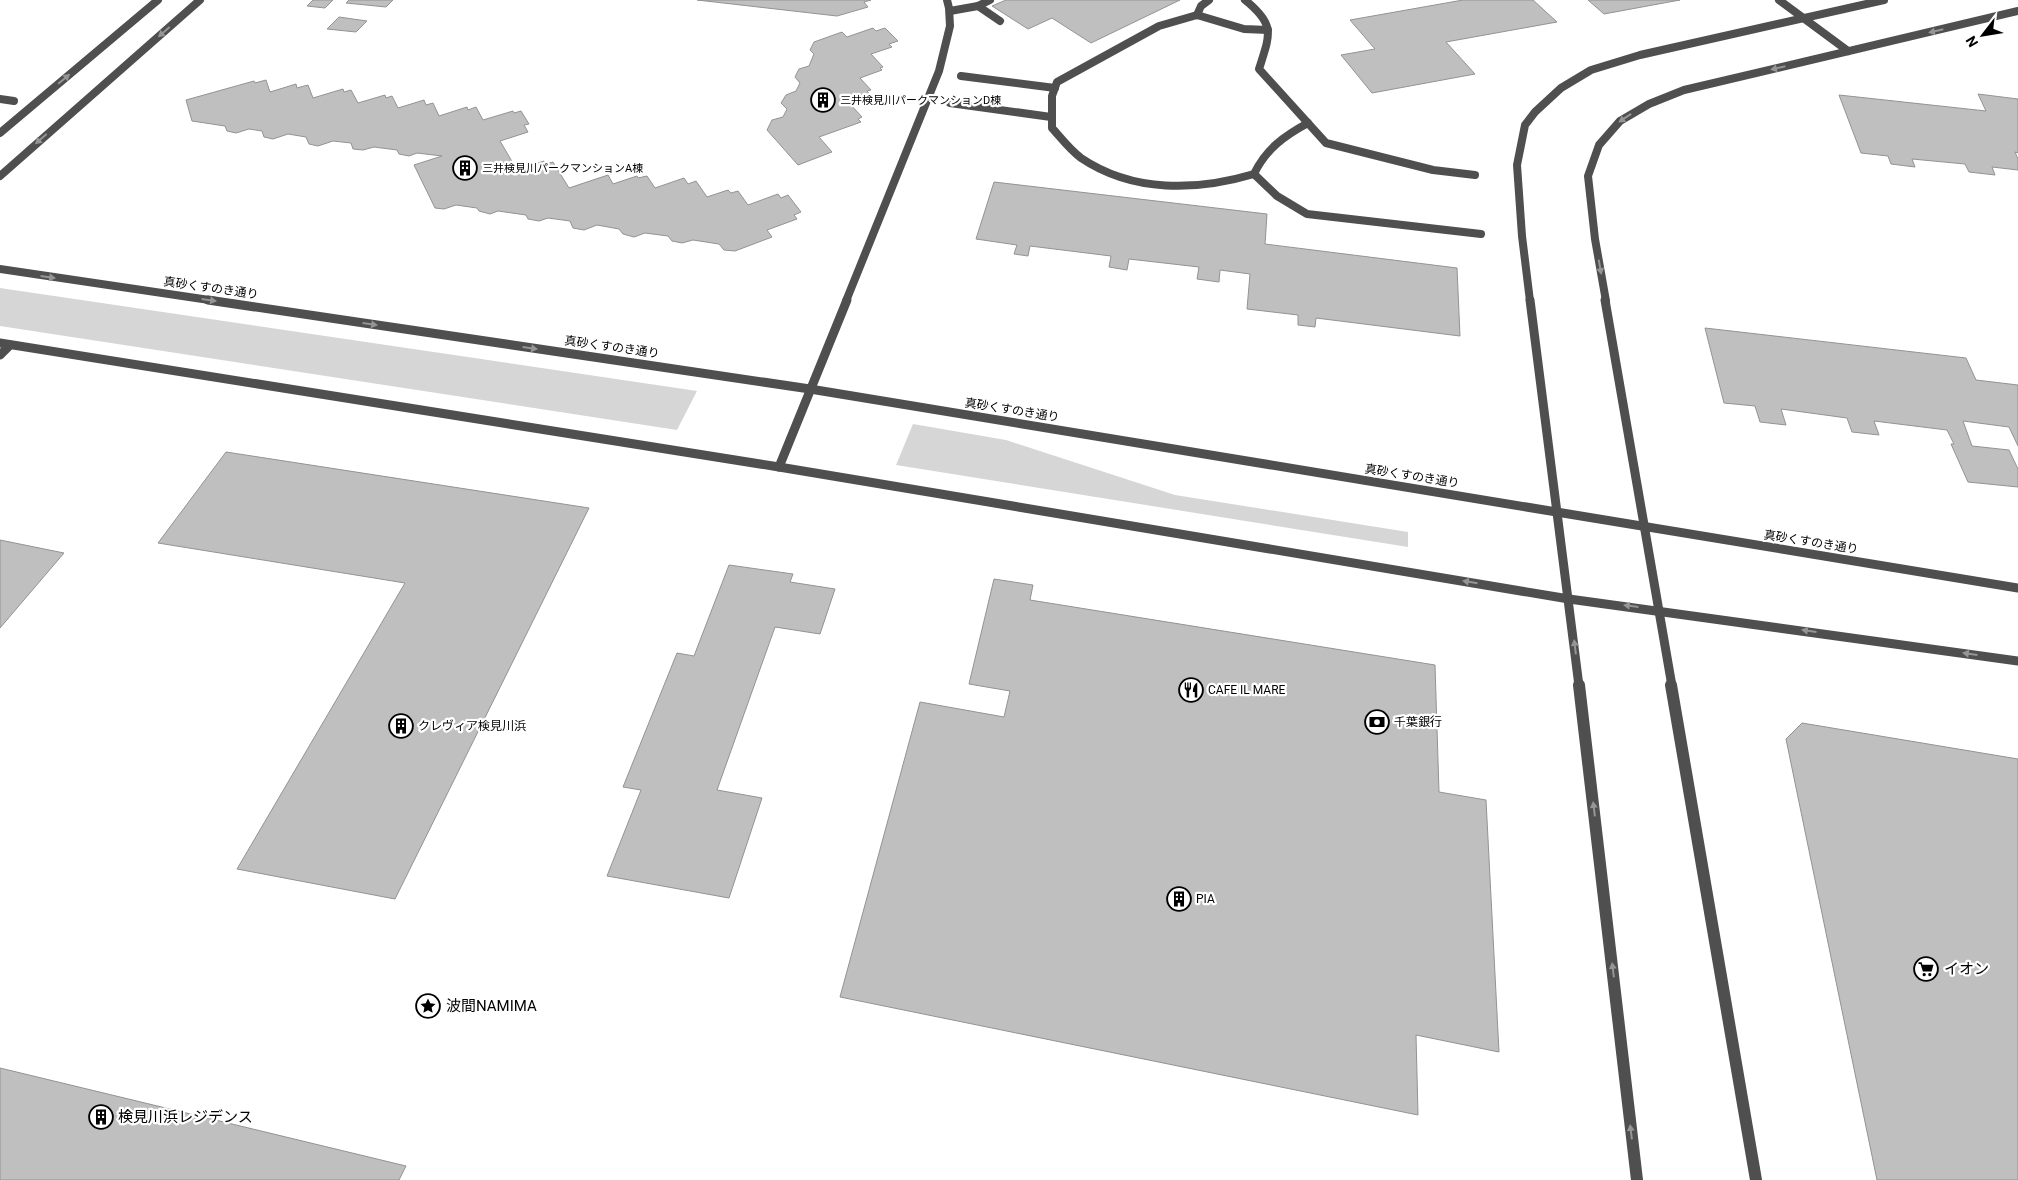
<svg xmlns="http://www.w3.org/2000/svg" width="2018" height="1180" viewBox="0 0 2018 1180" font-family="Roboto,'Noto Sans JP',sans-serif">
  <rect width="100%" height="100%" fill="#fff"/>
  <!-- green -->
  <g fill="#d6d6d6">
    <path d="M0,288L697,391L677,430L0,326Z"/>
    <path d="M913,424L1006,440L1175,495L1408,532V547L896,465Z"/>
  </g>
  <!-- building -->
  <g fill="#bfbfbf" stroke="#939393">
    <path d="M313,0H333L325,8L307,6Z"/>
    <path d="M349,0H393L386,7L346,3Z"/>
    <path d="M697,0H871L864,2L868,7L837,16Z"/>
    <path d="M1006,0H1180L1091,43L1052,18L1028,29L992,6Z"/>
    <path d="M1463,0H1533L1557,22L1446,42L1475,74L1372,93L1341,55L1375,49L1350,20Z"/>
    <path d="M1588,0H1680L1604,14Z"/>
    <path d="M339,17L367,21L356,32L327,29Z"/>
    <path d="M873,28L876,31L885,28L898,41L889,44L892,47L871,54L883,67L880,68L882,70L860,78L871,90L867,91L872,96L850,104L862,117L858,119L861,122L819,137L832,152L798,165L767,130L772,120L783,117L787,109L781,103L786,95L796,91L800,83L795,77L799,69L809,66L814,54L810,50L814,42L842,32L847,37Z"/>
    <path d="M266,80L270,92L296,84L297,88L308,85L313,98L343,89L344,92L351,90L358,103L385,95L386,98L392,96L398,108L424,100L426,105L433,103L439,116L467,107L468,110L476,107L483,120L513,111L514,113L521,111L529,124L524,125L528,132L500,141L517,170L544,161L546,164L553,162L569,188L608,175L613,184L637,176L638,178L647,176L655,188L684,178L688,184L696,181L707,197L728,190L731,193L738,191L748,205L778,194L781,198L788,195L801,212L794,215L797,219L767,230L772,237L735,251L724,250L719,244L693,240L682,243L672,241L668,236L645,233L634,237L623,234L619,229L597,225L584,230L573,228L570,221L548,218L539,221L528,219L526,215L498,211L490,214L479,211L477,208L456,205L444,209L435,208L414,165L442,156L417,153L409,156L399,154L397,150L374,147L363,150L353,149L351,143L333,141L318,146L309,144L306,137L288,134L273,139L264,137L262,131L249,129L236,133L227,131L225,126L192,121L186,100L254,81L255,83Z"/>
    <path d="M1978,94L2018,99V153L2015,152L2018,159V170L1992,167L1995,175L1969,172L1965,164L1912,159L1915,167L1891,164L1888,156L1861,153L1839,95L1986,111Z"/>
    <path d="M994,182L1267,214L1265,244L1457,268L1460,336L1316,318L1315,327L1298,325V315L1247,309L1250,274L1220,270L1219,282L1197,279L1199,267L1129,259L1127,270L1109,267L1111,256L1030,246L1028,256L1014,254L1017,245L976,239Z"/>
    <path d="M1705,328L1966,358L1976,380L2018,385V446L2009,427L1963,421L1972,446L2009,450L2018,469V487L1968,482L1951,444H1954L1947,430L1874,421L1879,435L1852,432L1847,418L1781,409L1786,425L1760,422L1755,406L1724,403Z"/>
    <path d="M226,452L589,508L395,899L237,869L405,583L158,543Z"/>
    <path d="M0,540L64,553L0,628Z"/>
    <path d="M729,565L793,574L790,582L835,589L820,634L775,627L717,790L762,798L729,898L607,876L641,790L623,787L677,653L694,656Z"/>
    <path d="M994,579L1033,585L1030,600L1435,665L1439,792L1486,800L1499,1052L1416,1035L1418,1115L840,997L920,702L1004,717L1010,691L969,684Z"/>
    <path d="M1802,723L2018,759V1180H1877L1786,739Z"/>
    <path d="M0,1068L406,1166L399,1180H0Z"/>
  </g>
  <g fill="none" stroke-linecap="round" stroke-linejoin="round">
    <!-- service-far1 -->
    <g stroke="#4f4f4f" stroke-width="8">
      <path d="M978,6L1000,21"/>
      <path d="M950,11L978,6L990,0"/>
    </g>
    <!-- service -->
    <path stroke="#4f4f4f" stroke-width="9" d="M0,355L10,345"/>
    <!-- pedestrian -->
    <g stroke="#4f4f4f" stroke-width="8">
      <path d="M1245,0C1276,25 1270,34 1259,69L1326,143L1433,170L1475,175"/>
      <path d="M1197,15L1201,6L1209,0"/>
      <path d="M961,76L1055,88"/>
      <path d="M0,99L14,101"/>
      <path d="M950,103L1051,117"/>
      <path d="M1308,123C1284,136 1266,149 1254,174L1277,196L1307,214L1481,234"/>
      <path d="M1254,174C1197,191 1133,193 1081,158C1070,150 1061,138 1052,128V96L1057,82L1159,26L1197,15L1244,29L1268,30"/>
    </g>
    <!-- tertiary-far2 -->
    <g stroke="#4f4f4f" stroke-width="8">
      <path d="M1779,0L1848,51"/>
      <path d="M0,133L158,0"/>
      <path d="M0,176L200,0"/>
      <path d="M0,269L216,301"/>
      <path d="M846,301L939,71L950,26L949,8L947,0"/>
      <path d="M1530,301L1522,236L1517,165L1525,125L1535,112L1561,88L1591,70L1640,55L1884,0"/>
      <path d="M1606,301L1595,239L1588,176L1599,145L1620,121L1649,104L1684,90L2018,11"/>
    </g>
    <!-- tertiary-far1 -->
    <g stroke="#4f4f4f" stroke-width="9">
      <path d="M208,300L810,389L2018,588"/>
      <path d="M1530,300L1579,686"/>
      <path d="M1605,300L1672,686"/>
      <path d="M0,343L779,467L1569,599L2018,661"/>
      <path d="M779,467L847,300"/>
    </g>
    <!-- tertiary -->
    <g stroke="#4f4f4f" stroke-width="12">
      <path d="M1579,685L1637,1180"/>
      <path d="M1671,685L1756,1180"/>
    </g>
  </g>
  <!-- one-way arrows -->
  <defs><path id="oneway-solid" d="M-6-.8H1V-3.2L6.5 0L1 3.2V.8H-6Z" transform="scale(1.25)"/></defs>
  <g fill="#959595">
    <use href="#oneway-solid" transform="translate(1936 31) rotate(167)"/>
    <use href="#oneway-solid" transform="translate(164 32) rotate(139)"/>
    <use href="#oneway-solid" transform="translate(1778 68) rotate(167)"/>
    <use href="#oneway-solid" transform="translate(64 79) rotate(-40)"/>
    <use href="#oneway-solid" transform="translate(1625 118) rotate(146)"/>
    <use href="#oneway-solid" transform="translate(41 139) rotate(139)"/>
    <use href="#oneway-solid" transform="translate(1600 267) rotate(80)"/>
    <use href="#oneway-solid" transform="translate(48 277) rotate(8)"/>
    <use href="#oneway-solid" transform="translate(209 300) rotate(8)"/>
    <use href="#oneway-solid" transform="translate(370 324) rotate(8)"/>
    <use href="#oneway-solid" transform="translate(530 348) rotate(8)"/>
    <use href="#oneway-solid" transform="translate(1470 582) rotate(-171)"/>
    <use href="#oneway-solid" transform="translate(1631 606) rotate(-173)"/>
    <use href="#oneway-solid" transform="translate(1809 631) rotate(-172)"/>
    <use href="#oneway-solid" transform="translate(1575 647) rotate(-97)"/>
    <use href="#oneway-solid" transform="translate(1970 654) rotate(-172)"/>
    <use href="#oneway-solid" transform="translate(1594 809) rotate(-97)"/>
    <use href="#oneway-solid" transform="translate(1613 970) rotate(-97)"/>
    <use href="#oneway-solid" transform="translate(1631 1132) rotate(-97)"/>
  </g>
  <!-- icons -->
  <defs>
    <g id="building-ring" transform="scale(1.25)"><circle r="9.5" fill="#fff" stroke="#000" stroke-width="1.5"/><path d="M-4-6H4V6H1V3H-1V6H-4ZM-2.5-4.3h1.7v1.8h-1.7ZM.8-4.3h1.7v1.8H.8ZM-2.5-1h1.7V.8h-1.7ZM.8-1h1.7V.8H.8Z" fill="#000"/></g>
    <g id="restaurant-ring" transform="scale(1.25)"><circle r="9.5" fill="#fff" stroke="#000" stroke-width="1.5"/><path d="M-5-6h1v4h1v-4h1v4h1v-4h1v5L-1.5 .5V6h-2V.5L-5-1ZM5-6V6H3V1.5H1.5Q1.5-4 5-6Z" fill="#000"/></g>
    <g id="bank-ring" transform="scale(1.25)"><circle r="9.5" fill="#fff" stroke="#000" stroke-width="1.5"/><path d="M-6-4H6V4H-6ZM0-2.3a2.3 2.3 0 1 0 0 4.6a2.3 2.3 0 1 0 0-4.6Z" fill="#000"/></g>
    <g id="supermarket-ring" transform="scale(1.25)"><circle r="9.5" fill="#fff" stroke="#000" stroke-width="1.5"/><path d="M-6-5.5h2.5l.6 2H6L4.5 2H-2.5L-4.4-4H-6ZM-1.5 3.2a1.3 1.3 0 1 0 .1 0ZM3 3.2a1.3 1.3 0 1 0 .1 0Z" fill="#000"/></g>
    <g id="sight-ring" transform="scale(1.25)"><circle r="9.5" fill="#fff" stroke="#000" stroke-width="1.5"/><path d="M0-6L1.8-2.2L6-1.7L2.9 1.2L3.7 5.4L0 3.3L-3.7 5.4L-2.9 1.2L-6-1.7L-1.8-2.2Z" fill="#000"/></g>
  </defs>
  <g fill-rule="evenodd">
    <use href="#building-ring" x="823" y="100"/>
    <use href="#building-ring" x="465" y="168"/>
    <use href="#restaurant-ring" x="1191" y="690"/>
    <use href="#bank-ring" x="1377" y="722"/>
    <use href="#building-ring" x="401" y="726"/>
    <use href="#building-ring" x="1179" y="899"/>
    <use href="#supermarket-ring" x="1926" y="969"/>
    <use href="#sight-ring" x="428" y="1006"/>
    <use href="#building-ring" x="101" y="1117"/>
  </g>
  <g text-anchor="middle" dominant-baseline="central" stroke-width="4.5" stroke-linejoin="round" paint-order="stroke">
    <!-- far-poi labels -->
    <g font-size="11" fill="#000" stroke="#fff" text-anchor="start">
      <text x="840" y="100">三井検見川パークマンションD棟</text>
      <text x="482" y="168">三井検見川パークマンションA棟</text>
    </g>
    <!-- street labels -->
    <g font-size="12" fill="#000" stroke="#fff">
      <text transform="translate(211 288) rotate(8)">真砂くすのき通り</text>
      <text transform="translate(612 347) rotate(8)">真砂くすのき通り</text>
      <text transform="translate(1012 410) rotate(9)">真砂くすのき通り</text>
      <text transform="translate(1412 476) rotate(9)">真砂くすのき通り</text>
      <text transform="translate(1811 542) rotate(9)">真砂くすのき通り</text>
    </g>
    <!-- poi labels -->
    <g font-size="12" fill="#000" stroke="#fff" text-anchor="start">
      <text x="1208" y="690">CAFE IL MARE</text>
      <text x="1394" y="722">千葉銀行</text>
      <text x="418" y="726">クレヴィア検見川浜</text>
      <text x="1196" y="899">PIA</text>
    </g>
    <!-- near-poi labels -->
    <g font-size="15" fill="#000" stroke="#fff" text-anchor="start">
      <text x="1944" y="969">イオン</text>
      <text x="446" y="1006">波間NAMIMA</text>
      <text x="118" y="1117">検見川浜レジデンス</text>
    </g>
  </g>
  <!-- north arrow -->
  <g transform="translate(1983 35) rotate(239)" stroke="#ffffff" stroke-width="4" paint-order="stroke">
  <path d="M0-4L9 19L0 12L-9 19Z" fill="#000000"/>
  <text y="-8" font-size="14" font-weight="bold" text-anchor="middle" fill="#000000">N</text>
  </g>
</svg>
